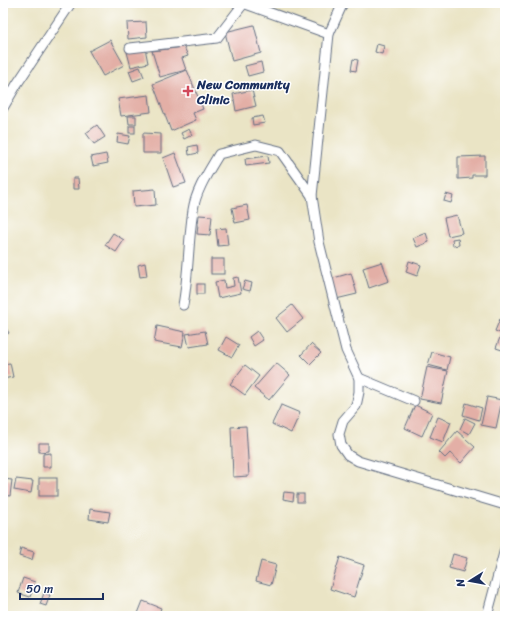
<svg xmlns="http://www.w3.org/2000/svg" width="508" height="619" viewBox="0 0 508 619" font-family="Sriracha,sans-serif">
  <rect width="100%" height="100%" fill="#fff"/>
  <filter id="ink" filterUnits="userSpaceOnUse"><feTurbulence type="fractalNoise" baseFrequency=".025" numOctaves="2"/><feDisplacementMap in="SourceGraphic" scale="8" xChannelSelector="R" yChannelSelector="G"/><feConvolveMatrix kernelMatrix="1 2 1 2 8 2 1 2 1" color-interpolation-filters="sRGB"/></filter>
  <filter id="wash" filterUnits="userSpaceOnUse"><feTurbulence type="fractalNoise" baseFrequency=".012" numOctaves="4" result="noise"/><feDisplacementMap in="SourceGraphic" scale="16" xChannelSelector="R" yChannelSelector="G"/><feGaussianBlur stdDeviation="0.9" result="paint"/><feColorMatrix in="noise" values="0 0 0 0 0 0 0 0 0 0 0 0 0 0 0 0 0 1.4 0 .05"/><feComposite in="paint" operator="in"/></filter>
  <g filter="url(#wash)">
    <rect width="100%" height="100%" fill="#eae4c5"/>
    <g id="blocks">
      <!-- building -->
      <g fill="#e3afa6">
        <path d="M146,22L147,37L128,39L127,23Z"/>
        <path d="M254,25L261,53L232,61L225,32Z"/>
        <path d="M110,40L124,65L103,76L89,51Z"/>
        <path d="M377,44L384,46L382,54L375,52Z"/>
        <path d="M184,47L188,56L182,58L186,70L160,77L152,51Z"/>
        <path d="M145,48L148,63L131,67L127,52Z"/>
        <path d="M353,59L358,60L356,71L351,70Z"/>
        <path d="M261,62L263,72L248,76L245,66Z"/>
        <path d="M140,67L144,77L133,81L129,71Z"/>
        <path d="M187,70L203,109L193,113L196,120L171,131L153,84Z"/>
        <path d="M252,90L256,106L236,111L233,94Z"/>
        <path d="M149,95L151,112L121,116L118,99Z"/>
        <path d="M128,116H136V124H129Z"/>
        <path d="M263,116L265,123L253,125L252,118Z"/>
        <path d="M97,125L105,137L94,144L86,133Z"/>
        <rect x="129" y="126" width="6" height="7"/>
        <path d="M189,129L192,135L184,139L181,133Z"/>
        <path d="M143,133L161,134V153H143Z"/>
        <path d="M118,134L130,136L128,144L117,142Z"/>
        <path d="M197,145L198,153L189,155L188,147Z"/>
        <path d="M175,153L186,183L173,187L163,158Z"/>
        <path d="M106,154L108,163L93,166L91,157Z"/>
        <path d="M268,156L269,163L246,166L245,159Z"/>
        <path d="M485,156V175H472V178L458,179V157Z"/>
        <path d="M73,178H78L79,189H73Z"/>
        <path d="M155,189L156,205L134,207L133,191Z"/>
        <path d="M446,194L453,196L451,203L444,201Z"/>
        <path d="M247,205L250,220L235,223L232,208Z"/>
        <path d="M199,215L212,216L210,235L197,234Z"/>
        <path d="M457,215L462,233L448,236L444,218Z"/>
        <path d="M226,228L228,245L218,246L216,229Z"/>
        <path d="M113,233L124,240L116,252L105,245Z"/>
        <path d="M426,233L429,242L417,247L413,238Z"/>
        <path d="M458,238L459,245L453,246L452,239Z"/>
        <rect x="211" y="259" width="13" height="15"/>
        <path d="M409,261L421,265L417,276L406,272Z"/>
        <path d="M382,262L389,281L369,288L363,268Z"/>
        <path d="M145,263L147,276L140,277L138,265Z"/>
        <path d="M351,273L357,294L336,299L330,279Z"/>
        <path d="M238,277L241,293L218,298L215,282L224,280L225,288L234,286L233,278Z"/>
        <path d="M245,281L252,283L250,291L242,289Z"/>
        <rect x="197" y="284" width="7" height="10"/>
        <path d="M292,305L303,319L287,332L276,318Z"/>
        <path d="M500,319L505,321V335L495,331Z"/>
        <path d="M3,323L9,333L3,337Z"/>
        <path d="M157,326L185,332L182,347L154,342Z"/>
        <path d="M205,331L208,344L189,347L186,334Z"/>
        <path d="M257,331L263,340L254,346L249,337Z"/>
        <path d="M501,335L505,337V351L496,348Z"/>
        <path d="M226,337L239,345L232,357L219,350Z"/>
        <path d="M311,344L321,353L310,364L301,355Z"/>
        <path d="M432,352L450,357L447,370L428,365Z"/>
        <path d="M10,363L13,377L3,379V364Z"/>
        <path d="M276,363L290,375L269,400L254,388Z"/>
        <path d="M245,365L259,376L245,395L230,384Z"/>
        <path d="M427,367L448,371L441,403L420,399Z"/>
        <path d="M487,397L502,400L496,428L481,425Z"/>
        <path d="M466,403L482,408L479,420L463,415Z"/>
        <path d="M281,405L300,413L291,433L272,424Z"/>
        <path d="M415,405L432,413L422,436L405,428Z"/>
        <path d="M438,417L451,422L443,442L430,437Z"/>
        <path d="M465,418L475,423L469,434L460,429Z"/>
        <path d="M246,426L249,476L233,477L231,427Z"/>
        <path d="M457,431L475,447L461,463L450,453L445,458L439,452Z"/>
        <path d="M39,443H49V451L39,452Z"/>
        <path d="M51,453V467H43V454Z"/>
        <rect x="39" y="478" width="18" height="18"/>
        <path d="M3,479L12,480L10,496L3,495Z"/>
        <path d="M16,479L33,481L31,493L14,490Z"/>
        <path d="M284,492L294,493L293,501L283,499Z"/>
        <rect x="297" y="494" width="7" height="8"/>
        <path d="M90,509L110,512L108,522L89,519Z"/>
        <path d="M21,548L34,552L32,560L19,556Z"/>
        <path d="M453,554L467,558L463,572L449,568Z"/>
        <path d="M340,557L364,565L354,597L330,589Z"/>
        <path d="M261,561L276,565L271,585L256,581Z"/>
        <path d="M23,578L35,582L30,597L18,593Z"/>
        <path d="M44,593L50,595L46,606L40,604Z"/>
        <path d="M143,601L161,608L158,616H137Z"/>
      </g>
    </g>
  </g>
  <g filter="url(#ink)">
    <use href="#blocks" fill-opacity="0" stroke="#636e82" stroke-width="1"/>
    <g fill="none" stroke-linecap="round" stroke-linejoin="round">
      <!-- street casing -->
      <g stroke="#636e82" stroke-width="11">
        <g id="street">
          <path d="M243,3L329,34"/>
          <path d="M343,3L329,34L312,196L319,242L346,350L359,378V392L356,406L343,421L339,434L341,445L348,455L358,461L505,505"/>
          <path d="M130,48L217,38L244,3"/>
          <path d="M3,108L17,84L71,3"/>
          <path d="M183,305C189,273 188,242 193,210C196,190 209,171 219,154L256,145L280,151L312,196"/>
          <path d="M359,378L414,401"/>
          <path d="M487,616L505,549"/>
        </g>
      </g>
      <!-- street -->
      <use href="#street" stroke="#fff" stroke-width="9"/>
    </g>
  </g>
  <!-- markers -->
  <path fill="#d1495b" stroke="#fff" stroke-width="1.5" d="M186 85h4v4h4v4h-4v4h-4v-4h-4v-4h4z"/>
  <g text-anchor="middle" dominant-baseline="central" stroke-width="3" stroke-linejoin="round" paint-order="stroke">
    <!-- poi labels -->
    <g font-size="13" font-weight="bold" fill="#1b2f5e" stroke="#fff" text-anchor="start">
      <text x="197" y="84">New Community<tspan x="197" dy="15">Clinic</tspan></text>
    </g>
  </g>
  <!-- margin -->
  <rect width="508" height="619" fill="none" stroke="#fff" stroke-width="16"/>
  <!-- north arrow -->
  <g transform="translate(470 581) rotate(259)" stroke="#ffffff" stroke-width="3" paint-order="stroke">
  <path d="M0-3L7 15L0 10L-7 15Z" fill="#1b2f5e"/>
  <text y="-6" font-size="11" font-weight="bold" text-anchor="middle" fill="#1b2f5e">N</text>
  </g>
  <!-- scale -->
  <path d="M20 593v6h83v-6" fill="none" stroke="#1b2f5e" stroke-width="2"/>
  <text x="26" y="593" font-size="12" fill="#1b2f5e" stroke="#ffffff" stroke-width="3" paint-order="stroke">50 m</text>
</svg>
